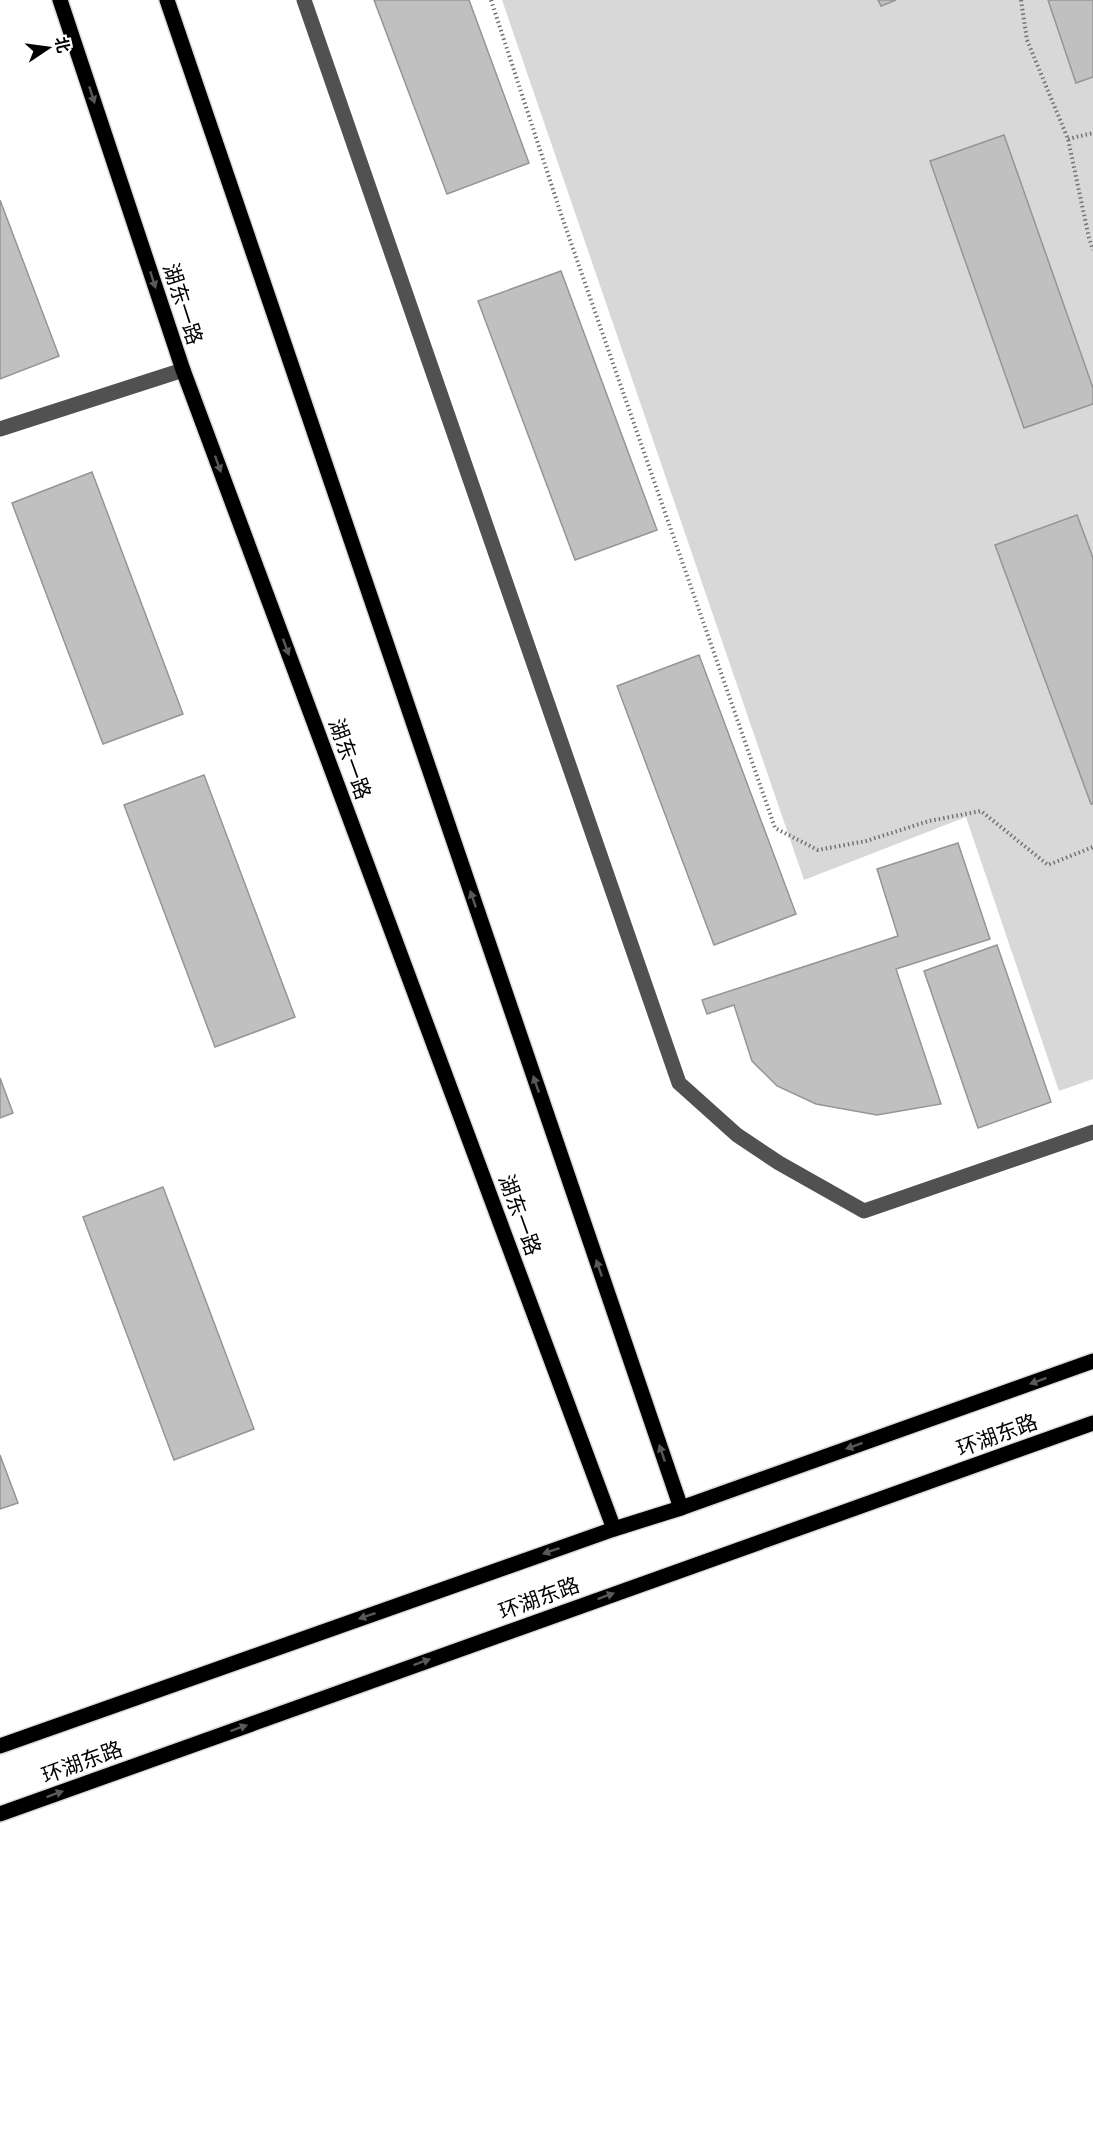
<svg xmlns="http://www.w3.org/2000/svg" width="1093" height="2152" viewBox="0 0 1093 2152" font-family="Raleway,'Noto Sans SC',sans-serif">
  <rect width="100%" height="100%" fill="#fff"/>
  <!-- green -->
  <path fill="#d8d8d8" d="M502,0H1093V1079L1059,1091L966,817L804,880Z"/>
  <!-- building -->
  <g fill="#c0c0c0" stroke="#959595" stroke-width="1.5">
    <path d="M374,0H469L529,163L447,194Z"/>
    <path d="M878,0H896L881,6Z"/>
    <path d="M1048,0H1093V77L1076,83Z"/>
    <path d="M1004,135L1093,388V404L1024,428L930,161Z"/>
    <path d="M0,200L59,356L0,379Z"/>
    <path d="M561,271L657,530L575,560L478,301Z"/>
    <path d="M92,472L183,714L103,744L12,503Z"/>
    <path d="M1077,515L1093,558V804H1091L995,545Z"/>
    <path d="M699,655L796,914L714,945L617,686Z"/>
    <path d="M204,775L295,1017L215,1047L124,805Z"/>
    <path d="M958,843L990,939L896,969L941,1104L877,1115L816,1104L777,1086L752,1061L734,1005L707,1014L702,1000L898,936L877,869Z"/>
    <path d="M997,945L1051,1102L978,1128L924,971Z"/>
    <path d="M0,1078L13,1113L0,1118Z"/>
    <path d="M163,1187L254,1429L174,1460L83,1217Z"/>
    <path d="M0,1455L18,1503L0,1509Z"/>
  </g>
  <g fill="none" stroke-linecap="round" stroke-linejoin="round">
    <!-- major casing -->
    <g stroke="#dbdbdb" stroke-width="18">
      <g id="major">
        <path d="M60,0L183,370L614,1529"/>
        <path d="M167,0L681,1508"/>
        <path d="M0,1746L614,1529L681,1508L1093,1361"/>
        <path d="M0,1814L1093,1423"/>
      </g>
    </g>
    <!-- path -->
    <g stroke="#737373" stroke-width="4" stroke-dasharray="1.5 3" stroke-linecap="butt">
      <path d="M491,0L561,214L775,828L818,850L866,841L929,821L981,811L1048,865L1093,847"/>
      <path d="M1021,0L1027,40L1068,139L1089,238L1093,250"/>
      <path d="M1068,139L1093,133"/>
    </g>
    <!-- minor -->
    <g stroke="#515151" stroke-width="15">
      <path d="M304,0L679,1083L737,1135L779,1163L864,1211L1093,1132"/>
      <path d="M0,429L183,370"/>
    </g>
    <!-- major -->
    <use href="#major" stroke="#000" stroke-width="15"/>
  </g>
  <!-- one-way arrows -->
  <defs><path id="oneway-solid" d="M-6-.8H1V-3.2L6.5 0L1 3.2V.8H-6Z" transform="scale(1.5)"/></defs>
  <g fill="#595959">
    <use href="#oneway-solid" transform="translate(92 95) rotate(72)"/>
    <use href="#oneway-solid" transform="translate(153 280) rotate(72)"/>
    <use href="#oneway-solid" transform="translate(218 464) rotate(70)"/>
    <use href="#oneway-solid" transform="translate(286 647) rotate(70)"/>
    <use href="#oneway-solid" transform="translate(473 899) rotate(-109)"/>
    <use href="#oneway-solid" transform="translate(536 1084) rotate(-109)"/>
    <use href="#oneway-solid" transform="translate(599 1268) rotate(-109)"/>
    <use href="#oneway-solid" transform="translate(1038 1381) rotate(160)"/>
    <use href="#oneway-solid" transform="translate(854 1446) rotate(160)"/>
    <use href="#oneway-solid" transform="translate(662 1453) rotate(-109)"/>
    <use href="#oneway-solid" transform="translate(551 1551) rotate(161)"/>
    <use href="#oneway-solid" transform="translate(606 1596) rotate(-20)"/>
    <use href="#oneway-solid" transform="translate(367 1616) rotate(161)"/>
    <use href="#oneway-solid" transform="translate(422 1662) rotate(-20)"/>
    <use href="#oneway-solid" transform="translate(239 1728) rotate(-20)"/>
    <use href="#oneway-solid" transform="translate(55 1794) rotate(-20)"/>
  </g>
  <g text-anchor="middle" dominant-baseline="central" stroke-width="6" stroke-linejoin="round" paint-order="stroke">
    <!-- street labels -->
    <g font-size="21" fill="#000" stroke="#fff">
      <text transform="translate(183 304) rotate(72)">湖东一路</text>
      <text transform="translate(350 759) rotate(70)">湖东一路</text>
      <text transform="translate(520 1215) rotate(70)">湖东一路</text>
      <text transform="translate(997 1435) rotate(-20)">环湖东路</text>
      <text transform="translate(539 1598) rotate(-20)">环湖东路</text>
      <text transform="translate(82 1762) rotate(-20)">环湖东路</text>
    </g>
  </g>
  <!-- north arrow -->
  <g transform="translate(48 48) rotate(77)" stroke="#ffffff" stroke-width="4.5" paint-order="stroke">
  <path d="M0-4.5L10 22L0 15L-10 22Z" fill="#000000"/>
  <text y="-9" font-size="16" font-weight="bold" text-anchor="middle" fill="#000000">北</text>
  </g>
</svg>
